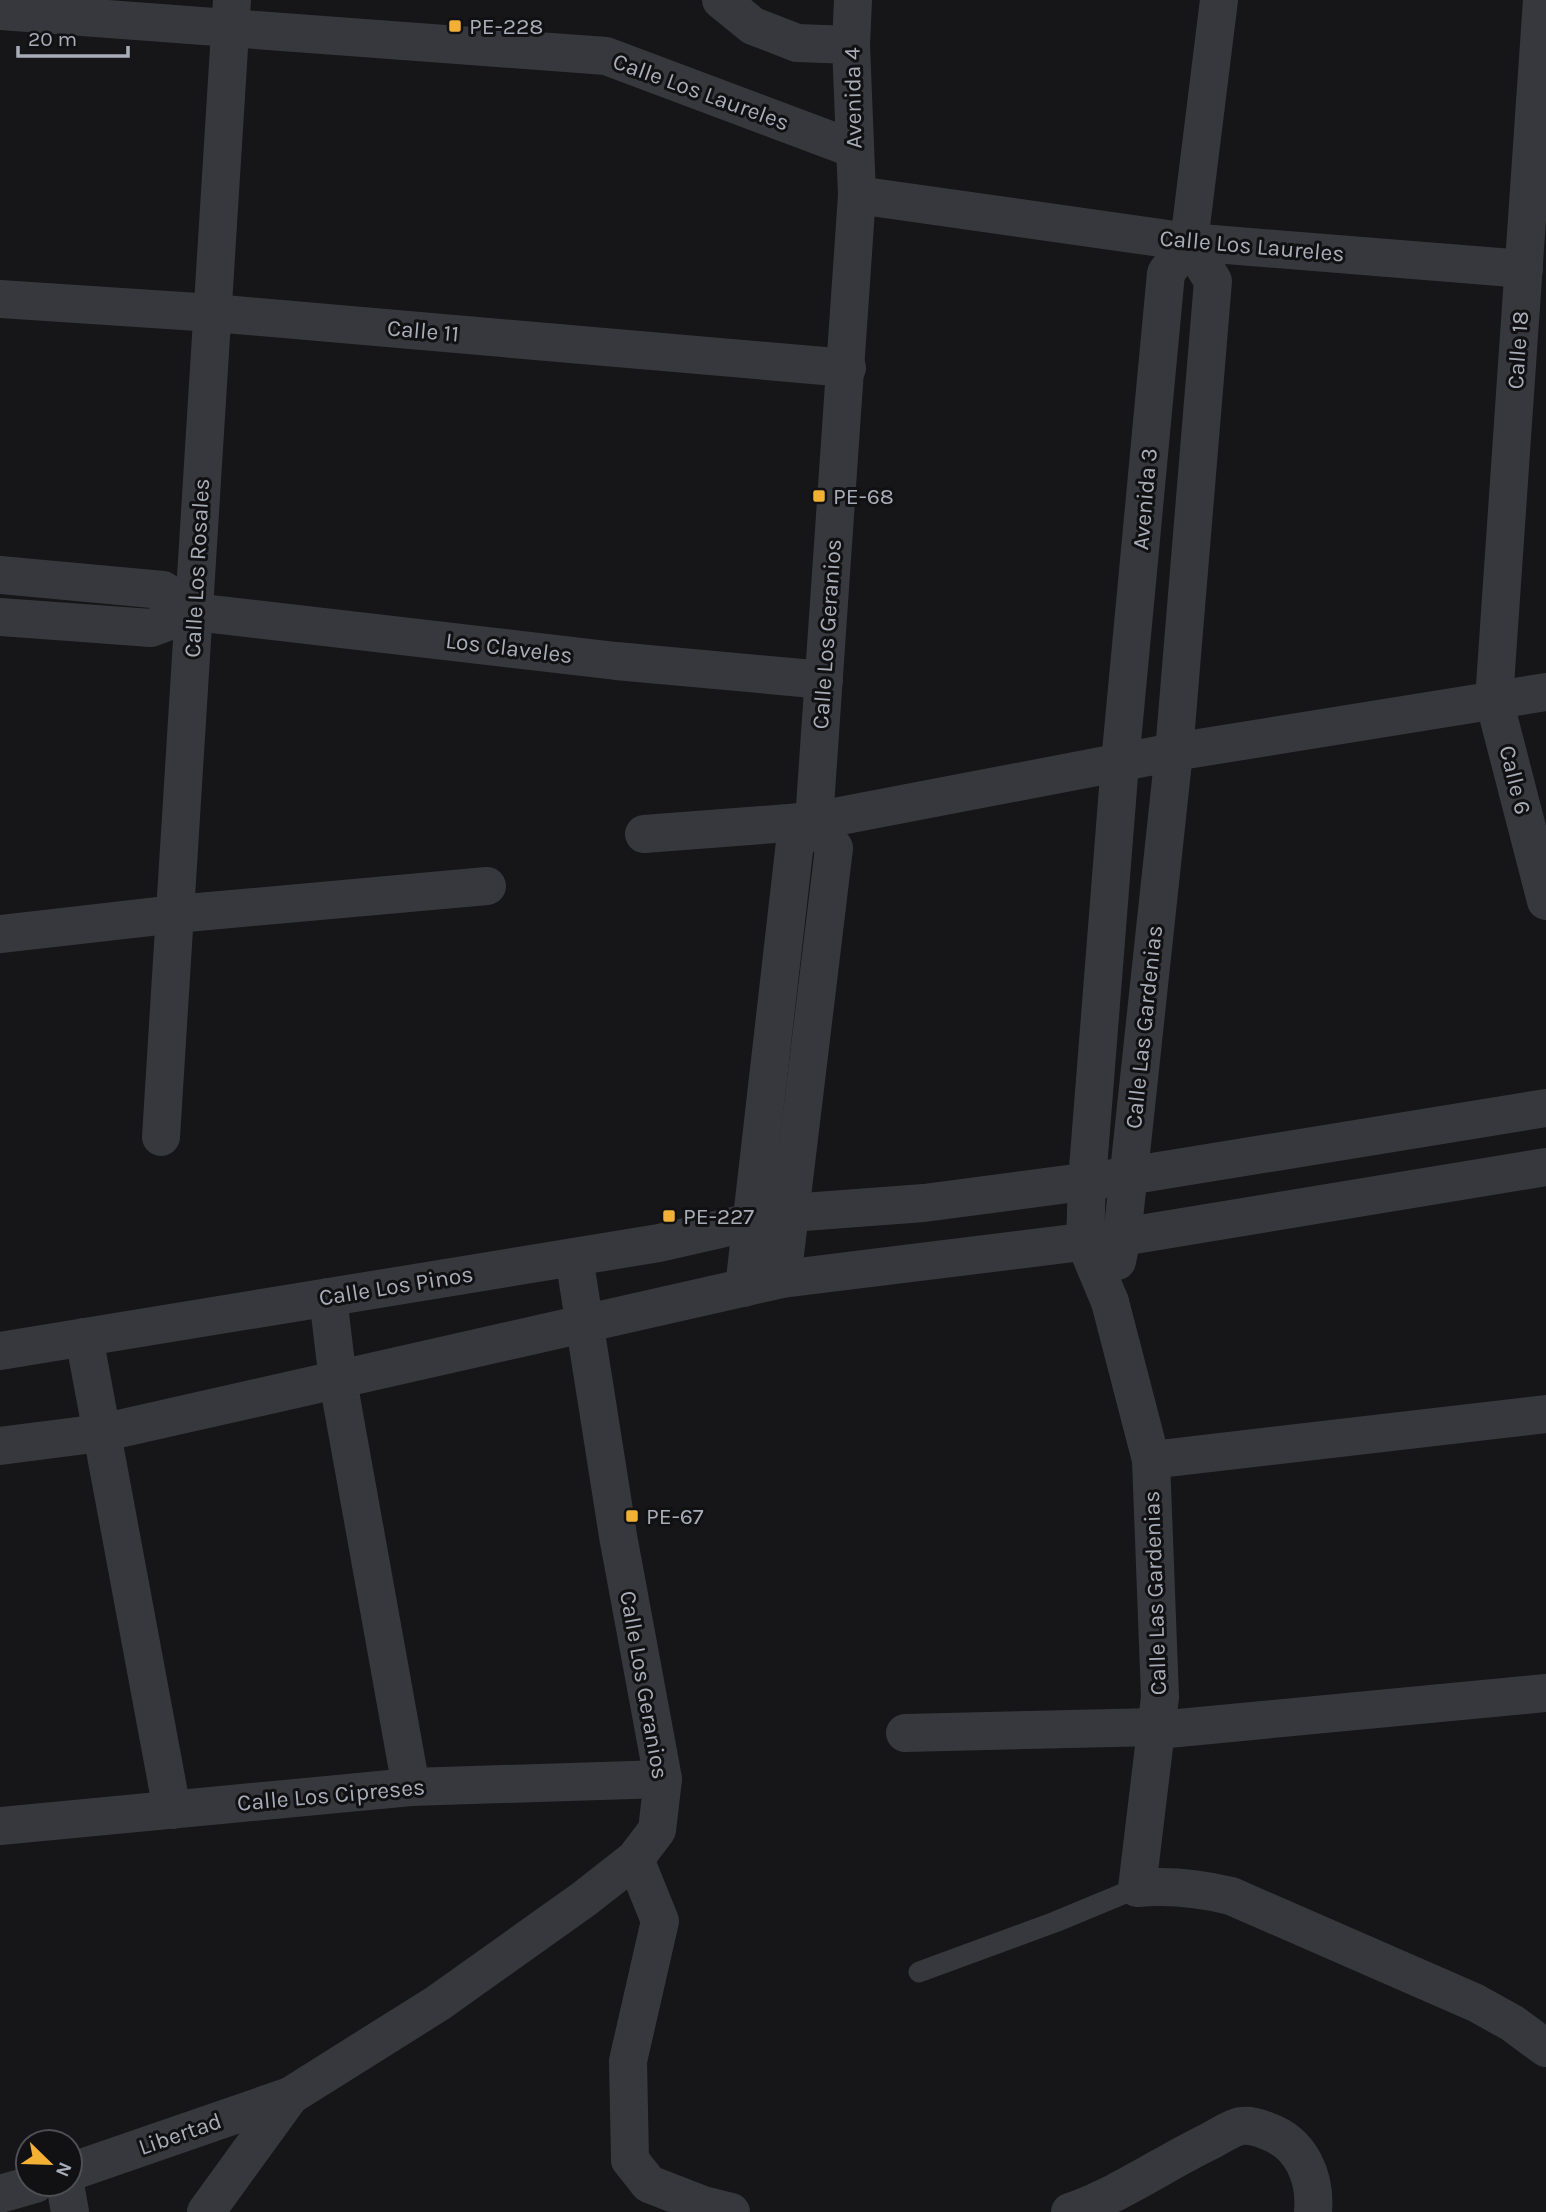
<svg xmlns="http://www.w3.org/2000/svg" width="1546" height="2212" viewBox="0 0 1546 2212" font-family="Karla,sans-serif">
  <rect width="100%" height="100%" fill="#161618"/>
  <g fill="none" stroke-linecap="round" stroke-linejoin="round">
    <!-- service -->
    <path stroke="#37383d" stroke-width="21" d="M919,1972L1055,1922L1137,1888"/>
    <!-- minor -->
    <g stroke="#37383d" stroke-width="38">
      <path d="M721,0L753,26L797,43L851,45"/>
      <path d="M1542,0L1494,700L1546,901"/>
      <path d="M0,11L606,56L854,149"/>
      <path d="M857,195L1189,242L1524,269"/>
      <path d="M0,299L213,313L847,368"/>
      <path d="M644,834L814,821L1174,752L1546,692"/>
      <path d="M0,934L176,914L487,886"/>
      <path d="M161,1137L232,0"/>
      <path d="M782,1279L834,848L814,821"/>
      <path d="M744,1288L795,842L814,821L857,195L851,45L853,0"/>
      <path d="M328,1297L338,1381L411,1787"/>
      <path d="M1110,1302L1151,1460L1160,1697L1137,1888C1169,1885 1199,1888 1231,1896L1476,2003L1512,2023L1546,2048"/>
      <path d="M84,1337L172,1810"/>
      <path d="M1151,1460L1546,1414"/>
      <path d="M905,1733L1156,1727L1168,1729L1546,1693"/>
      <path d="M0,1826L411,1787L663,1779"/>
      <path d="M635,1859L660,1921L628,2061L630,2160L649,2184L703,2205L731,2212"/>
      <path d="M70,2172L290,2096L438,2003L584,1899L635,1859L657,1830L663,1779L618,1536L574,1257"/>
      <path d="M65,2184L70,2212"/>
      <path d="M0,2194L35,2184"/>
      <path d="M206,2212L290,2096"/>
      <path d="M1070,2212C1119,2195 1161,2165 1208,2142C1217,2138 1230,2128 1241,2126C1249,2125 1260,2128 1267,2131C1302,2143 1316,2178 1313,2212"/>
    </g>
    <!-- tertiary -->
    <g stroke="#37383d" stroke-width="38">
      <path d="M0,575L163,590L194,612"/>
      <path d="M0,617L151,628L194,612L616,661L824,680"/>
      <path d="M1117,1261L1122,1237L1174,752L1213,281L1189,242"/>
      <path d="M1110,1302L1085,1242L1087,1181L1120,763L1166,273L1189,242L1219,0"/>
      <path d="M0,1351L659,1243L790,1213L924,1203L1128,1176L1546,1108"/>
      <path d="M0,1446L101,1433L782,1279L1122,1237L1546,1167"/>
    </g>
  </g>
  <!-- markers -->
  <g fill="#f2b134" stroke="#111113" stroke-width="2.5">
    <rect x="448" y="19" width="14" height="14" rx="3.5"/>
    <rect x="812" y="489" width="14" height="14" rx="3.5"/>
    <rect x="662" y="1209" width="14" height="14" rx="3.5"/>
    <rect x="625" y="1509" width="14" height="14" rx="3.5"/>
  </g>
  <g text-anchor="middle" dominant-baseline="central" stroke-width="6" stroke-linejoin="round" paint-order="stroke">
    <!-- poi labels -->
    <g font-size="23" fill="#a8adb8" stroke="#111113" text-anchor="start">
      <text x="469" y="26">PE-228</text>
      <text x="833" y="496">PE-68</text>
      <text x="683" y="1216">PE-227</text>
      <text x="646" y="1516">PE-67</text>
    </g>
    <!-- street labels -->
    <g font-size="23" fill="#a8adb8" stroke="#111113">
      <text transform="translate(701 92) rotate(20)">Calle Los Laureles</text>
      <text transform="translate(853 98) rotate(-91)">Avenida 4</text>
      <text transform="translate(1252 246) rotate(5)">Calle Los Laureles</text>
      <text transform="translate(423 331) rotate(5)">Calle 11</text>
      <text transform="translate(1518 350) rotate(-86)">Calle 18</text>
      <text transform="translate(1145 499) rotate(-85)">Avenida 3</text>
      <text transform="translate(197 568) rotate(-87)">Calle Los Rosales</text>
      <text transform="translate(827 634) rotate(-86)">Calle Los Geranios</text>
      <text transform="translate(509 648) rotate(7)">Los Claveles</text>
      <text transform="translate(1515 780) rotate(76)">Calle 6</text>
      <text transform="translate(1144 1027) rotate(-84)">Calle Las Gardenias</text>
      <text transform="translate(396 1286) rotate(-9)">Calle Los Pinos</text>
      <text transform="translate(1155 1593) rotate(-92)">Calle Las Gardenias</text>
      <text transform="translate(644 1685) rotate(80)">Calle Los Geranios</text>
      <text transform="translate(331 1795) rotate(-5)">Calle Los Cipreses</text>
      <text transform="translate(180 2134) rotate(-19)">Libertad</text>
    </g>
  </g>
  <!-- north arrow -->
  <g transform="translate(49 2163) rotate(113)"><circle r="33" fill="#111113" stroke="#4d4f55" stroke-width="2"/>
  <path d="M0-5L12 26L0 18L-12 26Z" fill="#f2b134"/>
  <text y="-10" font-size="19" font-weight="bold" text-anchor="middle" fill="#a8adb8">N</text>
  </g>
  <!-- scale -->
  <path d="M18 46v10h110v-10" fill="none" stroke="#a8adb8" stroke-width="3.5"/>
  <text x="28" y="46" font-size="21" fill="#a8adb8" stroke="#111113" stroke-width="5" paint-order="stroke">20 m</text>
</svg>
